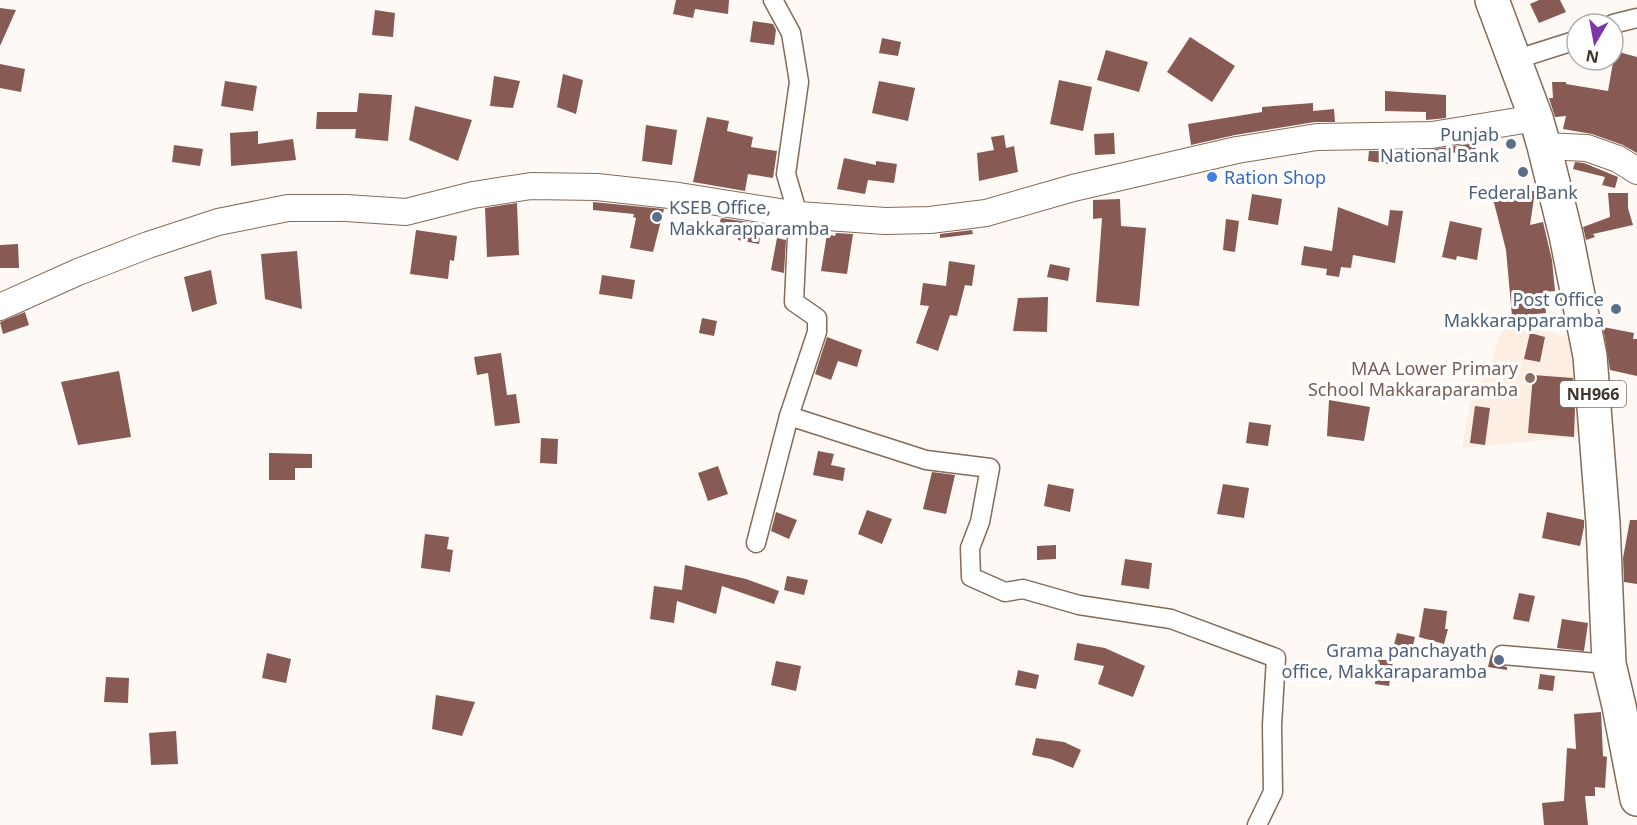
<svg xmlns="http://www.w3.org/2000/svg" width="1637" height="825" viewBox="0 0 1637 825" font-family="'Noto Sans',sans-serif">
  <rect width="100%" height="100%" fill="#fff9f5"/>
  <!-- built -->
  <path fill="#fceee3" d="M1504,324L1554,333L1572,339L1581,429L1574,437L1462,448L1470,404L1488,370Z"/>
  <!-- building -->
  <g fill="#875a53">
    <path d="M676,0H729L728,14L695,9L693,18L673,14Z"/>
    <path d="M1539,0H1560L1566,12L1539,23L1530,4Z"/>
    <path d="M0,8L16,10L0,46Z"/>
    <path d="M375,10L395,13L393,37L372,35Z"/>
    <path d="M753,21L773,24L776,30L774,45L750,42Z"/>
    <path d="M1190,37L1235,66L1212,102L1167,72Z"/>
    <path d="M882,38L901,42L898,56L879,53Z"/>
    <path d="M1106,50L1148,62L1139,92L1097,80Z"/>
    <path d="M1615,51L1637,57V153L1623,145L1592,134L1563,129L1566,116L1555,117L1549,98H1553L1552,82H1566V84L1608,91Z"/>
    <path d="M0,64L25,69L21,92L0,88Z"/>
    <path d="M563,74L583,80L576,114L557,107Z"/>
    <path d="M494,76L520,81L513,108L490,106Z"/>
    <path d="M1059,80L1092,87L1083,131L1050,124Z"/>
    <path d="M225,81L257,86L253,111L221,106Z"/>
    <path d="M879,81L915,88L908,121L872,113Z"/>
    <path d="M1385,91L1446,95V118L1426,120V112L1385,111Z"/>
    <path d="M359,93L392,95L388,141L355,138L356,129H316L317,112H357Z"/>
    <path d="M1313,103V111L1334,109L1335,122H1315L1235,135L1191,145L1188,124L1262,112V107Z"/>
    <path d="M415,106L472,120L458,161L409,140Z"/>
    <path d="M707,117L729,121L727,131L753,137L751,147L777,151L773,178L748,174L745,191L693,182Z"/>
    <path d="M646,125L677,130L672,165L642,161Z"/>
    <path d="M258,131V144L293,139L296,160L231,166L230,133Z"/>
    <path d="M1114,133L1115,154L1095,155L1094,134Z"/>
    <path d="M1004,135L1006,148L1014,146L1018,172L979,181L977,153L994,150L991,137Z"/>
    <path d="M1476,143L1475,155L1449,152L1447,161H1428L1427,150Z"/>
    <path d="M174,145L203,149L200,166L172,162Z"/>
    <path d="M1369,151H1396L1394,165L1368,161Z"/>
    <path d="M844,158L876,165V161L897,164L894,183L868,180L865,194L837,189Z"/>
    <path d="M1575,162L1584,163L1618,177L1615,188L1602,185L1605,177L1573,169Z"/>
    <path d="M1490,187L1535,191L1530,225L1543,222L1552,260L1555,291L1544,292L1546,313L1512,316L1506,250Z"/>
    <path d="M1608,193H1628V208L1633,225L1593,234L1595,237L1586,240L1583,227L1610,217Z"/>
    <path d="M1252,194L1282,199L1278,225L1248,220Z"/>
    <path d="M1120,199L1121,226L1146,228L1139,306L1096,302L1102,218L1093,219V200Z"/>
    <path d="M593,202L664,209L653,252L630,248L636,218L633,217L634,214L593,210Z"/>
    <path d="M517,203L519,255L487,257L485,208Z"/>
    <path d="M1338,207L1388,226L1390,210L1403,211L1395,263L1353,255L1351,268L1341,267L1339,277L1326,275L1327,269L1301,265L1304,246L1332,251Z"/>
    <path d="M721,218L762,224L759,244L738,240L739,233L718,229Z"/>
    <path d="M1226,219L1239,221L1235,252L1223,250Z"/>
    <path d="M1450,221L1482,228L1477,260L1457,256L1456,260L1442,257Z"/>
    <path d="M416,230L457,236L454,261L450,260L448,279L410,274Z"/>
    <path d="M972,230L973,234L940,238V234Z"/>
    <path d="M836,233L853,234L847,274L821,271L827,234L835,236Z"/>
    <path d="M777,238L786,240L784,273L771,270Z"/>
    <path d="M18,244L19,268H0V245Z"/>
    <path d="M297,251L302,309L265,299L261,254Z"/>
    <path d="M949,261L975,265L972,286L965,285L957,316L950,315L938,351L916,343L929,306L920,305L923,283L946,286Z"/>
    <path d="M1050,264L1070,268L1068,281L1047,277Z"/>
    <path d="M211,270L217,304L192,312L184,277Z"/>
    <path d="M602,275L635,280L632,299L599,294Z"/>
    <path d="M1048,297L1047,332L1013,331L1018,298Z"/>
    <path d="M25,312L29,325L3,334L0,322Z"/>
    <path d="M702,318L717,321L714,336L699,333Z"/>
    <path d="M1603,327L1634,333L1633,339H1637V376L1610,370Z"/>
    <path d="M1530,333L1545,337L1540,362L1524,359Z"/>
    <path d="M827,337L862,350L857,367L838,361L831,380L815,374Z"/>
    <path d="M501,353L507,395L516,394L520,423L495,426L488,373L477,375L474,357Z"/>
    <path d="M119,371L131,437L78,445L61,382Z"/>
    <path d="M1533,375L1573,378L1571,407H1575L1574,437L1528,433Z"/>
    <path d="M1329,400L1370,407L1364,441L1327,436Z"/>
    <path d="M1475,406L1490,408L1485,445L1470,443Z"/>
    <path d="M1249,422L1271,425L1268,446L1246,443Z"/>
    <path d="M541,438L558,439L557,464L540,463Z"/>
    <path d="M818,451L834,454L831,465L845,468L843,481L813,475Z"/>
    <path d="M269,453L312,454V468H295V480H269Z"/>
    <path d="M718,466L728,494L708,501L698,473Z"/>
    <path d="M932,472L955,475L946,514L923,509Z"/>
    <path d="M1048,484L1074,489L1070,512L1044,506Z"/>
    <path d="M1223,484L1249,488L1244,518L1217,514Z"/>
    <path d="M867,510L892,519L882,544L858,534Z"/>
    <path d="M776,512L797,520L789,539L771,531Z"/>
    <path d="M1547,512L1584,520V527L1580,546L1542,538Z"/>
    <path d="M1630,520H1637V584L1624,582L1623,558Z"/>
    <path d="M425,534L449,537L447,549L453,550L450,572L421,568Z"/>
    <path d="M1056,545V559L1037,560V546Z"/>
    <path d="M1125,559L1152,563L1149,589L1121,585Z"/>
    <path d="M685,565L746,579L779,591L774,604L722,586L716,614L677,601L674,623L650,619L654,586L682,590Z"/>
    <path d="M787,576L808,580L804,595L784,590Z"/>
    <path d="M1519,593L1535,596L1529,622L1513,619Z"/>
    <path d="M1424,608L1447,611L1445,629H1448L1444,644L1419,637Z"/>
    <path d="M1562,619L1588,623L1584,651L1557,648Z"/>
    <path d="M1397,633L1415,637L1412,649L1394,645Z"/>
    <path d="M1077,643L1105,648L1145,666L1133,697L1098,684L1104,666L1074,660Z"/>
    <path d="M267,653L291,659L286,683L262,678Z"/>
    <path d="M1491,654L1495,664L1507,667V670L1488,667Z"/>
    <path d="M1378,659L1393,661L1389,686L1375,684Z"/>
    <path d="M776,661L801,666L796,691L771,685Z"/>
    <path d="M1018,670L1039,675L1036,689L1015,685Z"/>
    <path d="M1540,674L1555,676L1553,691L1538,689Z"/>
    <path d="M106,677L129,678L128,703L104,702Z"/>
    <path d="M436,695L475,702L462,736L432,729Z"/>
    <path d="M1601,712L1603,756L1607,757L1605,788L1595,787V796H1585L1588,825H1544L1542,803L1564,801L1567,748L1576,749L1574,714Z"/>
    <path d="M176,731L178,764L151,765L149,733Z"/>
    <path d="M1036,738L1064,742L1081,750L1073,768L1051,759L1032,755Z"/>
  </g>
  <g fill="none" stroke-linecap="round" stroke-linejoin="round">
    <!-- street casing -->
    <g stroke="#836b58" stroke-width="21">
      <g id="street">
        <path d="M773,0L791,33L799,82L786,174L798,215L794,302L817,318V332L789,416L926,460L990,468L980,522L970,548L971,577L1005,592L1023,589L1079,605L1171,619L1276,658L1272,725L1273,792L1257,825"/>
        <path d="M1613,24L1637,18"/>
        <path d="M1514,60L1577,40"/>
        <path d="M756,543L789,416"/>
        <path d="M1502,655L1609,664"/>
      </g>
    </g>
    <!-- secondary casing -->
    <g stroke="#836b58" stroke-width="28">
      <g id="secondary">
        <path d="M1544,146L1587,148L1618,159L1637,171"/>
        <path d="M0,307L78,272L148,245L218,222L288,208H346L406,212L473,195L531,186L597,187L679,196L798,215L885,221L930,220L986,213L1073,188L1237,150L1317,137L1432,135L1536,118"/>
      </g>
    </g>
    <!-- highway casing -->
    <g stroke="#836b58" stroke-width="36">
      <path id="highway" d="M1492,0L1536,118L1544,146L1566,235L1590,356L1603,523L1609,664L1619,706L1637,799"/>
    </g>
    <!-- street -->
    <use href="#street" stroke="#fff" stroke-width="18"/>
    <!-- secondary -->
    <use href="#secondary" stroke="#fff" stroke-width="26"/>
    <!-- highway -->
    <use href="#highway" stroke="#fff" stroke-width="33"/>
  </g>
  <!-- markers -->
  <g fill="#5c6f8a" stroke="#fff" stroke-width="2">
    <circle cx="1511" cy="144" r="6"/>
    <circle cx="1523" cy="172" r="6"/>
    <circle cx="657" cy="217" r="6"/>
    <circle cx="1616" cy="309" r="6"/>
    <circle cx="1499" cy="660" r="6"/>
  </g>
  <circle fill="#3f7fe0" stroke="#fff" stroke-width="2" cx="1212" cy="177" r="6"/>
  <circle fill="#8d6e63" stroke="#fff" stroke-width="2" cx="1530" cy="378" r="6"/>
  <g text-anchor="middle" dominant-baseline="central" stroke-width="6" stroke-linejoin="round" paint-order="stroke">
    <!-- shield labels -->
    <rect fill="#fff" stroke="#79726b" stroke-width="1.5" x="1560" y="381" width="66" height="26" rx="4.5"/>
    <g font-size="16" font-weight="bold" fill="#3f352c">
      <text x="1593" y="394">NH966</text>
    </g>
    <!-- service labels -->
    <g font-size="18" fill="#4e5e75" stroke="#fff" text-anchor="end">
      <text x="1499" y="134">Punjab<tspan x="1499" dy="21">National Bank</tspan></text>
      <text x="1523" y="192" text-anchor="middle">Federal Bank</text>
      <text x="669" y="207" text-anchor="start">KSEB Office,<tspan x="669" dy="21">Makkarapparamba</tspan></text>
      <text x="1604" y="299">Post Office<tspan x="1604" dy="21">Makkarapparamba</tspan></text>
      <text x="1487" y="650">Grama panchayath<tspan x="1487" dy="21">office, Makkaraparamba</tspan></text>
    </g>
    <!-- shop labels -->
    <g font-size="18" fill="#366cbe" stroke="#fff" text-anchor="start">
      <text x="1224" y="177">Ration Shop</text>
    </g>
    <!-- education labels -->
    <g font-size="18" fill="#785e54" stroke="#fff" text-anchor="end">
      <text x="1518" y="368">MAA Lower Primary<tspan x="1518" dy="21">School Makkaraparamba</tspan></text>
    </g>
  </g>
  <!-- north arrow -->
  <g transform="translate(1595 42) rotate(190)"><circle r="28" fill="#ffffff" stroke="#b2aeab" stroke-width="1.5"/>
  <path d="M0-4.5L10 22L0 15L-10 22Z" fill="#7c36a9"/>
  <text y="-9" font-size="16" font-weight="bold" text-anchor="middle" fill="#3f352c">N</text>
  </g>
</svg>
